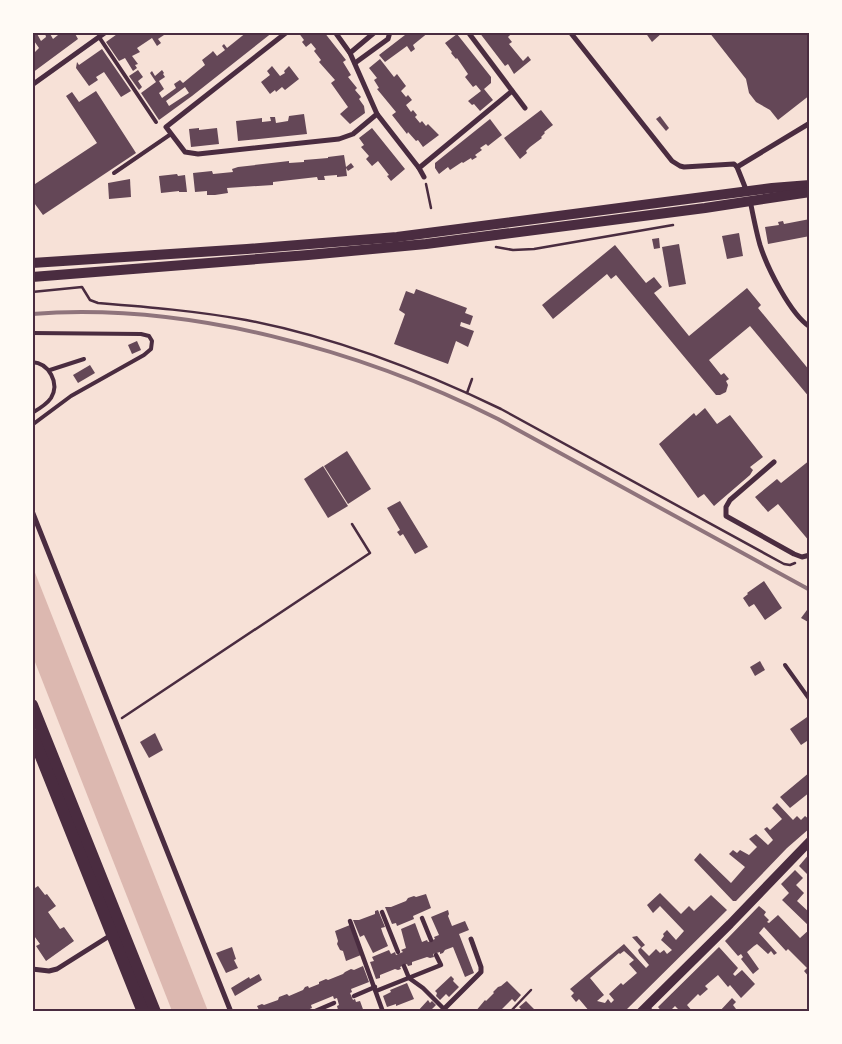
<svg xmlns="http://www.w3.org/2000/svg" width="842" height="1044" viewBox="0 0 842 1044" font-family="'Asap Condensed',sans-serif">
  <rect width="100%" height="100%" fill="#f7e1d7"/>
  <!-- water -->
  <path fill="#dcb8b0" d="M32,565L208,1011H172L33,657Z"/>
  <!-- building -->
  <g fill="#644757" fill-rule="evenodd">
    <path d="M36,32L41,41L46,37L45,33L46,32H49L53,39L58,35L57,32H74L78,39L32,73V48L35,52L39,48L32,38V33Z"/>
    <path d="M120,32H162L164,35L158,39L161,43L157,46L152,38L137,48L140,52L132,56L138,64L135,65L137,68L133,71L125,58L119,61L106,42Z"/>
    <path d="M247,32H273L192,96L159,120L141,93L156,82L150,73L152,71L155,76L162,70L164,73L163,74L165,77L159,81L164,89L159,93L162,98L176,88L174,84L180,80L183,83L205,65L202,60L211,53L213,51L217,56L225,50L222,46L224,44L227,48ZM185,87L189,93L169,106L166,101Z"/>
    <path d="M298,32H320L321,34L324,32L346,60L343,62L351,75L348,77L357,88L355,90L361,97L359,99L364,106L365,113L350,124L340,114L348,107L331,83L335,80L319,62L321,60L314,51L316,49L311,43L306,47L302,42L304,40Z"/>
    <path d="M403,32H429L413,45L415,49L411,52L407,46L385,62L379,55L405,35Z"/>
    <path d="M479,32H510L511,34L508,37L512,42L509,44L523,61L528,56L531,60L514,74L508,64L505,66Z"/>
    <path d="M645,32H663L652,42Z"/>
    <path d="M709,32H810V95L778,120L770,110L756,102L749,93L746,79Z"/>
    <path d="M457,34L491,77V83L484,89L493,100L480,111L474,104L472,105L468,101L481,91L476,85L473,87L465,77L468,74L457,58L456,59L451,53L452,52L445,43Z"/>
    <path d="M102,49L131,91L121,97L104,72L96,77L98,80L89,86L76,68L77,62L79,65Z"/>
    <path d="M380,59L394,77L397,74L406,86L401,91L406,97L408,95L412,100L406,105L411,112L413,110L417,115L415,117L420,123L422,121L426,126L428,124L439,135L423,147L418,140L416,141L408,132L407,134L392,115L396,112L377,89L379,88L374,80L377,78L369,68Z"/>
    <path d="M272,66L280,76L285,73L284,71L289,66L299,79L285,90L282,87L276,92L275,90L270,94L261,82L270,75L267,71Z"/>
    <path d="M138,70L143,77L138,81L142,87L139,90L129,76Z"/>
    <path d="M96,91L136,153L43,215L32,200V180L35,184L97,143L66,96L72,92L79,102Z"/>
    <path d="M541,110L553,125L544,132L545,133L541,137L542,138L530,147L526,151L527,153L520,159L504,138Z"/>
    <path d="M304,114L307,134L238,141L236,121L262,118V122L271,121L270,117H275L276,123L288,121L289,116Z"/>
    <path d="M660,116L669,128L666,131L656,119Z"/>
    <path d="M490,119L502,135L488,146L486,144L480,148L482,150L475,155L477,157L472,160L471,158L463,163L462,162L450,170L448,167L439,174L435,168V163Z"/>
    <path d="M199,128V130L217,128L219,144L191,147L189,129Z"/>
    <path d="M372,128L405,169L391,181L387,176L389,175L378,161L372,166L366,159L369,156L361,147L364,145L359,138Z"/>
    <path d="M344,155L346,167L351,163L354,167L348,171L346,168L347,176L337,177V175L324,176L325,180H318L317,177L273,182V185L227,188L228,193L215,195H207V191L195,192L193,173L212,171L213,174L233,172L232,169L238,167L289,161V163L304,162V160L328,158V157Z"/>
    <path d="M177,174L178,176L185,175L187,192H179V191L161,193L159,176Z"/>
    <path d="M130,179L131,197L109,199L108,183Z"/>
    <path d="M810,219V236L768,244L765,227L779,225L778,222L783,221L784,224Z"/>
    <path d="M739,233L743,256L727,259L722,236Z"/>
    <path d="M659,238L660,248L654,249L652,239Z"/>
    <path d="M679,244L686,284L669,287L662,247Z"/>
    <path d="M615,245L646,283L654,277L662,287L654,293L689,336L747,288L761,305L758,308L810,371V398L750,326L709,360L721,375L724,373L729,379L726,381L728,385L726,392L720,395H716L616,275L611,279L607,274L553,319L542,305Z"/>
    <path d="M416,289L467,308L465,313L473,316L470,325L461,322L460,326L474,331L468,347L456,341L448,364L394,344L405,314L399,310L406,291L414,294Z"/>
    <path d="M137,341L141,350L132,354L128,345Z"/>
    <path d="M90,365L95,373L78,383L73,375Z"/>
    <path d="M705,408L717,424L730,415L763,457L750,467L753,470L750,475L714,506L704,494L698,498L659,444L694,413L696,416Z"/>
    <path d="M347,451L371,489L348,504L324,466Z"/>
    <path d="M810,460V494L808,496L810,498V542L778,504L768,512L755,497L777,479L781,483Z"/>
    <path d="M323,466L348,506L328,518L304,479Z"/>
    <path d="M400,501L428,547L415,554L403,534L400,536L397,532L400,530L387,508Z"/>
    <path d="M764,581L782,608L765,620L754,604L749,607L743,598L748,594L747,593Z"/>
    <path d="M810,606V623L801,618Z"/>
    <path d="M760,661L765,670L755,676L750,667Z"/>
    <path d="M810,715V739L801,745L790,729Z"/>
    <path d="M155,733L163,750L149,758L140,742Z"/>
    <path d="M810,772V778L807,780L810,783V792L790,808L780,797Z"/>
    <path d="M777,803L793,820L797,816L801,820L805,816L810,820V828L787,848L736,901H733L694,860L700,853L731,883L745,867L729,854L733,850L737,853L740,850L749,855L757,847L749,839L756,834L768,845L773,840L764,829L767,827L770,830L782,819L772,808Z"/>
    <path d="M810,853V877L799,866Z"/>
    <path d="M795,870L803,878L796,885L804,893L797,901L810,913V927L782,900L789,893L781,884Z"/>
    <path d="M38,886L45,895L47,894L56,906L48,912L60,929L64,927L74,941L46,961L36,946L40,944L32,933V890Z"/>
    <path d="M660,893L681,914L689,906L694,911L711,895L727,910L624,1012H590L579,999L576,1002L571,996L574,993L570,989L624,944L646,968L649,965L639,953L638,950L641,947L632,937L637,936L645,945L641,948L649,956L656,949L660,953L664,950L667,954L672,950L661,940L664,936L663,934L667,930L676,940L684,931L660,906L653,913L647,905ZM624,951L634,960L629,964L637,973L623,985L621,983L609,994L614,1000L611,1003L608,999L605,1003L597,1001L604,995L590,978L619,953L620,954Z"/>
    <path d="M426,894L431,908L413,916L414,919L397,926L396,923L392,924L385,907H391L406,901L408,898L414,896L416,897Z"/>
    <path d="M759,906L766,912L764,915L769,920L767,922L769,923L778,915L800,938L810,929V978L804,971L807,968L788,949L786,951L764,927L759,933L777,953L774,955L771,951L768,954L757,944L754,946L747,952L759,969L753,974L741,959L743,957L741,954L738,956L725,941Z"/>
    <path d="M378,910L385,927L381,928L383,934L388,946L373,953L364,935L360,937L353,920H359L375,914V911Z"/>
    <path d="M448,910L449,914L448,916L452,926L465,921L469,930L459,934L474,973L465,977L453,947L445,950L443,953L440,954V952L433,954L434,957L430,958L427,957L412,962V965L408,966L407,964L400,967L401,969L398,970L395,969L380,975V978L376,979L370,962L374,961L372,957L389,950L391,954L395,952L396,955L403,952L401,950L406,948L401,929L415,923L422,942L427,940L428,942L435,939L434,937L439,935L431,917Z"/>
    <path d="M350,925L361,955L346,961L343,951L340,950L337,944L338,941L335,931Z"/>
    <path d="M232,947L236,959L234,960L238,968L226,973L216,953Z"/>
    <path d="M719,947L738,968L733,974L735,976L742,970L755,984L741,998L730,985L728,987L718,975L705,986L708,989L700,996L698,994L687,1005L693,1012L680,1011L675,1006L669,1012H662L658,1007Z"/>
    <path d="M363,966L369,982L351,989L352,992L350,993L353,1000L355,999L356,1002L360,1001L364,1012H333L338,1010L337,1006L339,1005L337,998L334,999L333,996L311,1005L312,1008L303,1012H260L257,1006L262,1004L264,1005L278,1000L279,997L287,994L289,996L303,990L305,987L308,986L309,988L319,984V982L326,979L328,980L343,974L345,972L351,969L354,970Z"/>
    <path d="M259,974L262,980L235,996L231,988L249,977L250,979Z"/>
    <path d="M451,976L454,979L453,981L459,987L449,997L446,994L440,1000L436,996L437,993L435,991Z"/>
    <path d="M507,981L521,995L515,1002L512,999L499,1012H475L485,1000L486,1001L494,993L493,992L498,987L501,986Z"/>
    <path d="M407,983L414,999L396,1006V1004L387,1007L383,996L391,992L390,990Z"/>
    <path d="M732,998L736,1002L733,1005L736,1009L734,1012H719Z"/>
    <path d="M428,1000L430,1003L432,1001L436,1005L429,1012H417Z"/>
    <path d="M526,1001L537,1012H521L522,1010L519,1007Z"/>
  </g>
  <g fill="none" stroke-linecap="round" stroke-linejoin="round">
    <!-- path -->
    <g stroke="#4a2c40" stroke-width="2.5">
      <path d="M426,184L431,208"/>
      <path d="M496,247L513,250L534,249L673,225"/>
      <path d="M32,292L82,287L90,300L98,303C148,307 197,311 246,320C335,337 420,370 501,409L784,564L790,565L795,563"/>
      <path d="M467,393L472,379"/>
      <path d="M122,718L370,553L352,524"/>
      <path d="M510,1012L531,990"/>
    </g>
    <!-- service -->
    <g stroke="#4a2c40" stroke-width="4">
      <path d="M99,37L156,122"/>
      <path d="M114,173L171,134"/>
      <path d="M32,333L141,334L149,336L152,341L151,349L144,355L71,396L32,425"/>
      <path d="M32,362C49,363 60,383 51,398C47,404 39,409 32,413"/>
      <path d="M50,370L84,359"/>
      <path d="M785,665L810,700"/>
      <path d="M647,1006L652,1012"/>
    </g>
    <!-- pedestrian -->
    <g stroke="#4a2c40" stroke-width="4.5">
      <path d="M382,912L398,952"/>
      <path d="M422,918L431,940"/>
      <path d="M350,921L383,1012"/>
      <path d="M404,966L409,978L423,988L444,1009"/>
      <path d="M376,991L441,965L436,955"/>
      <path d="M354,996L375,987"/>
      <path d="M313,1012L334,1003"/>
    </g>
    <!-- minor -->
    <g stroke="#4a2c40" stroke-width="5">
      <path d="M287,32L166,127L185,152L198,154L339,139L353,134L377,114"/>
      <path d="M335,32L350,53L377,114L419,168L424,177"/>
      <path d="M468,32L525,108"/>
      <path d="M570,32L672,161L680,166L684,167L734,164L737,167L747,192"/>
      <path d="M350,53L375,32"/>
      <path d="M355,63L388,39L390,32"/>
      <path d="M32,85L106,32"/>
      <path d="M737,167L810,123"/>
      <path d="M419,168L512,91"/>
      <path d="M750,200C753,215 756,231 760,245C767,267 790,314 810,327"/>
      <path d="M774,462L730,500L726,507V516L794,554L802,557L810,555"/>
      <path d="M32,511L231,1012"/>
      <path d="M32,969L49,971L57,969L111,935"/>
      <path d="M441,1012L481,972V967L471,939"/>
    </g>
    <!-- tertiary -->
    <path stroke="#4a2c40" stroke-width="9" d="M641,1012L730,924L810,841"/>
    <!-- secondary -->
    <g stroke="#4a2c40" stroke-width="10">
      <path d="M32,263L247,249L397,237L772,188L810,185"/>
      <path d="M32,277L308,255L426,244L705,208L810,192"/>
    </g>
    <!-- primary -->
    <g stroke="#4a2c40" stroke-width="12">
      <path d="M32,705L155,1012"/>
      <path d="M32,734L143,1012"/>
    </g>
    <!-- rail -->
    <path stroke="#8f747c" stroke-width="4" d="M32,314C187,302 361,350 498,419L810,590"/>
  </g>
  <!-- border -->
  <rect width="842" height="1044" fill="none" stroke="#fffaf5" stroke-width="68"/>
  <rect x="34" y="34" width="774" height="976" fill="none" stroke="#4a2c40" stroke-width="2"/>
</svg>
